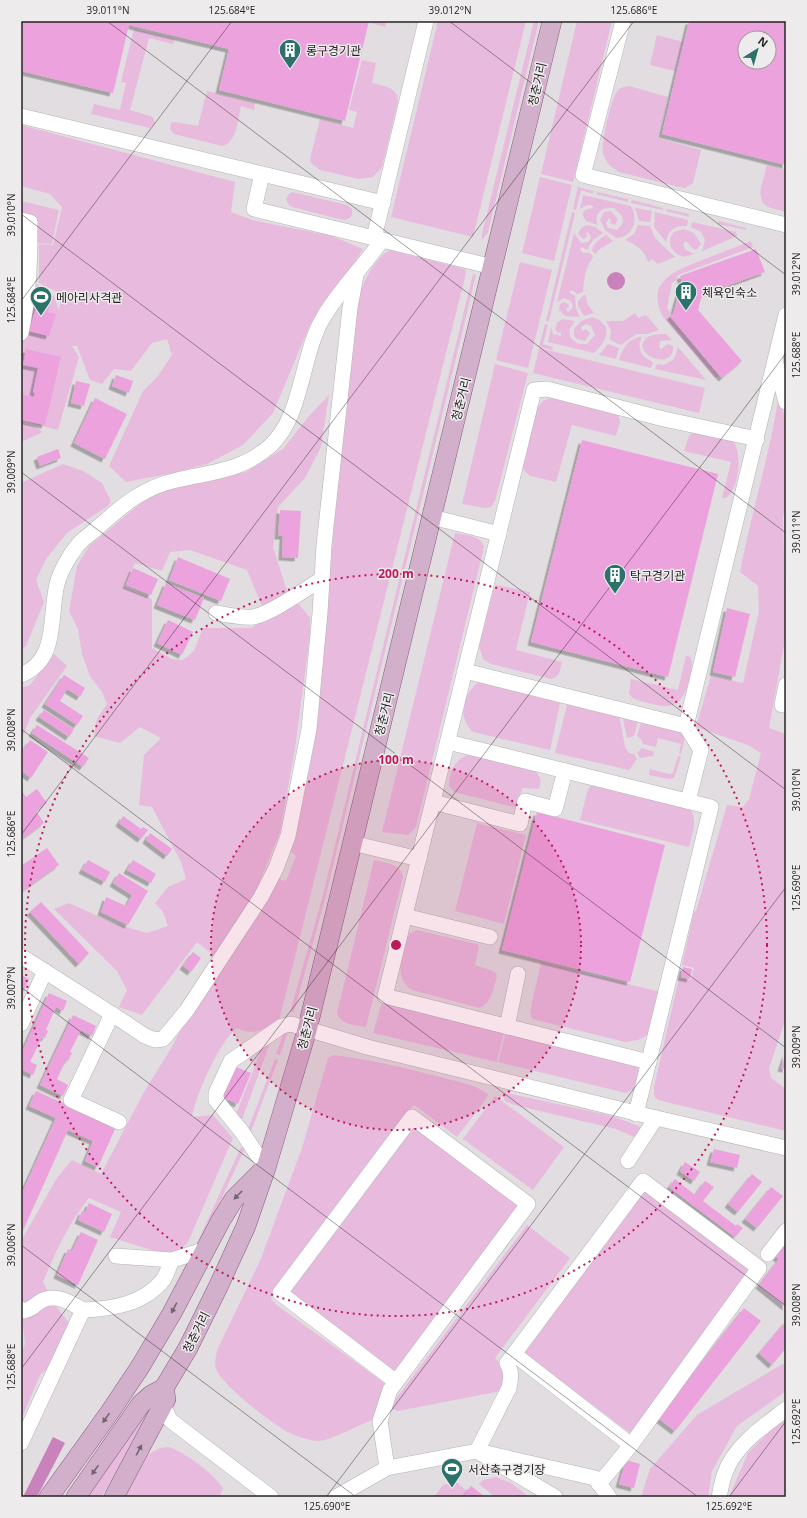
<svg xmlns="http://www.w3.org/2000/svg" width="807" height="1518" viewBox="0 0 807 1518" font-family="'Open Sans','Noto Sans KR',sans-serif">
  <defs>
    <filter id="shadow"><feDropShadow dx="-3.5" dy="3.5" stdDeviation="0" flood-color="#0004"/></filter>
  </defs>
  <rect width="100%" height="100%" fill="#e1dde0"/>
  <!-- green -->
  <g fill="#e8bbde">
    <path d="M372,21H387L385,27L371,23Z"/>
    <path d="M438,21H526L473,237L391,217Z"/>
    <path d="M534,21H539L488,232L482,240V234Z"/>
    <path d="M577,21H612L573,182L541,174Z"/>
    <path d="M134,29L174,39L173,44L149,38L130,110L153,117L155,123L150,128L91,114L94,104L120,110L126,83L121,82Z"/>
    <path d="M657,35L683,42L675,71L650,65Z"/>
    <path d="M362,60L376,63L372,83C383,86 398,87 398,101L382,167L373,177L359,179L320,170L311,163L310,159L320,119L353,128L357,112L349,110Z"/>
    <path d="M629,86L668,97L658,138L701,150L693,183L685,188L679,187L619,172C611,167 605,162 603,153C601,144 611,97 618,90C621,87 625,87 629,86Z"/>
    <path d="M207,91L255,103L254,110L241,106C238,119 237,143 222,146L174,134L170,129L171,123L174,122L198,126Z"/>
    <path d="M21,125L235,182L231,212L252,220L332,236L363,249L344,279L310,325L273,413L243,445L207,464L173,473L126,482L109,466L143,391L158,376L172,355L167,339L152,343L131,371L114,369L102,384L90,380L77,346H72L79,357L58,430L21,421V201L59,210L52,244L36,243V284L54,296L59,310L62,294L39,283V244L53,245L62,207L50,194L21,186Z"/>
    <path d="M767,165L786,170V212L768,207L762,202L760,192Z"/>
    <path d="M540,177L572,185L554,261L522,253Z"/>
    <path d="M578,187L593,191V194L581,190L576,210L573,209Z"/>
    <path d="M292,192L347,205L352,209C353,216 350,220 343,220L292,207L289,205L286,199L289,194Z"/>
    <path d="M597,192L628,199V202L596,194Z"/>
    <path d="M583,195L631,206C639,220 633,237 616,238L605,230L600,220L604,212L611,211L618,219L615,225L610,223L611,220L609,218L606,223L608,228L617,230L623,223L622,216L614,208C603,207 593,212 598,225L586,221L583,216V212L587,209L593,208L592,205H587L580,209Z"/>
    <path d="M632,200L663,208V210L631,203Z"/>
    <path d="M635,208L652,211L650,222L639,221Z"/>
    <path d="M667,209L689,214V217L666,211Z"/>
    <path d="M572,212L575,213L549,321H546Z"/>
    <path d="M655,212L688,220L687,226C674,225 668,230 666,242L654,227Z"/>
    <path d="M719,221L746,228V230L718,224Z"/>
    <path d="M692,222L736,232L737,236L702,251L705,240L701,232L691,227Z"/>
    <path d="M587,225L595,227L603,233L593,240L587,250L582,247L580,249L583,253H590L593,257C585,268 584,279 583,292L577,294L572,290L569,292L575,296L576,308L580,317L565,316L559,310L560,304L564,302L568,304L569,307L566,309L568,312L572,309L573,304L569,300L564,298L557,302L574,233L581,243L588,242L591,238L589,233L586,232L587,237L583,239L578,234L581,228Z"/>
    <path d="M638,225L650,226L655,238L675,257L658,264L652,259L648,262C644,250 637,245 625,240L634,234Z"/>
    <path d="M684,229L694,233L701,244L697,249L694,250L687,242H684L683,245L686,250L694,254L684,257C672,253 665,243 674,232Z"/>
    <path d="M606,235L613,241L600,249L595,254L592,250C594,243 599,239 606,235Z"/>
    <path d="M751,241L753,247L678,275L676,280L672,283L667,308L670,312L669,316L719,376L715,378L663,317C644,280 677,270 705,259C720,253 736,247 751,241Z"/>
    <path d="M390,250L465,269L466,273L279,1021C264,1029 254,1037 237,1028C220,1040 195,1097 192,1117L213,1115L233,1138L188,1242L179,1252L164,1254L110,1237L121,1212L89,1198C68,1224 55,1253 43,1282L55,1305L69,1323L59,1358L40,1375L21,1420V1352L25,1344L21,1308V1241L57,1178L72,1160L101,1174L144,1092L173,1045L184,1022L278,879L286,881L296,856L289,850L321,664L346,401L359,293C366,278 375,258 390,250Z"/>
    <path d="M520,262L552,270L528,368L496,360Z"/>
    <path d="M473,274L476,275L325,899L294,1012H290L322,899Z"/>
    <path d="M585,294L588,305L594,313L584,316L578,306V301Z"/>
    <path d="M635,313L638,318L646,315L659,330L647,334H636L621,345L610,340L611,330L606,321H623Z"/>
    <path d="M592,317C614,324 608,341 594,353L548,342L551,327L553,334L561,336V332L558,333L555,329L557,323L562,319L575,321L569,330L571,339L579,344H587L595,335L591,326L586,324L581,327L582,331L586,329L590,333L585,341L577,339L574,336V329L581,321Z"/>
    <path d="M545,324L548,325L543,344L553,347L552,350L539,347Z"/>
    <path d="M666,334L672,340L660,341L659,347L661,349L668,344L673,346C675,367 645,361 642,346C645,334 655,334 666,334Z"/>
    <path d="M638,337H642C636,349 642,357 653,362L651,368L619,360C623,348 627,341 638,337Z"/>
    <path d="M608,344L619,348L616,359L599,355Z"/>
    <path d="M678,347L706,380L655,369L657,364L664,365L674,359Z"/>
    <path d="M539,348L705,388L699,413L533,373Z"/>
    <path d="M495,364L528,373L495,501L491,507L485,508L462,504Z"/>
    <path d="M329,395L321,447L305,478L278,507L273,547L288,594L263,608L247,570L190,550L170,552L162,571L135,563L123,587L152,599V648L172,659L183,660L194,651L203,628H251L275,613L298,603L310,618V634L295,749L280,832L255,894L216,957L197,942L142,1015L119,1007L127,990L117,971L54,909L69,903L113,923L147,933L168,926L163,912L155,903L168,887L186,879L181,862L152,807L139,805L144,755L161,738L140,727L120,743L94,736L97,719L107,704L102,692L90,676L82,654L78,629L69,611L77,566L89,546L145,500L169,489L246,472L283,449L309,416Z"/>
    <path d="M555,397L618,414L620,422L616,436L572,425L556,482L530,476L522,468L537,408L544,400Z"/>
    <path d="M778,400L786,418V506L783,517L786,634L769,728L786,734V1018L769,1068L771,1078L786,1089V1131L658,1100L654,1096V1087L679,978L691,980L694,968L682,965L694,912L696,911L727,805L743,807L749,799L761,753L748,745L696,727L711,676L743,683L759,611L758,586L740,572C751,514 769,458 778,400Z"/>
    <path d="M21,423L34,426L43,432L21,442Z"/>
    <path d="M694,431L733,441C743,454 739,489 726,498H722L731,462L684,451L689,436Z"/>
    <path d="M63,464L83,471L102,483L111,501L108,506L67,533L46,559L36,580L44,602L26,646L21,650V483Z"/>
    <path d="M455,533C464,535 481,535 484,547L416,827L408,835L382,832Z"/>
    <path d="M497,585L530,592L516,650L562,662C560,670 560,677 551,679L491,664L483,659L479,646L493,591Z"/>
    <path d="M54,654L67,666L30,718L21,741V688L30,685Z"/>
    <path d="M686,656L690,657C696,664 686,697 678,702C669,709 658,705 648,703C640,701 634,700 629,694L631,679L678,690Z"/>
    <path d="M479,682L561,699L550,750L473,732C457,717 462,694 479,682Z"/>
    <path d="M568,701L619,713L625,747L629,753L634,754L637,759L629,770L555,753Z"/>
    <path d="M622,714L639,718L634,736L627,738Z"/>
    <path d="M642,719L687,729L681,754H679L681,744L658,738L656,747L643,744L641,739L637,736Z"/>
    <path d="M642,748L654,752L653,756L640,758L637,753Z"/>
    <path d="M472,754L535,770L541,780L539,789L522,788L518,804L514,807L454,792L449,786C449,771 456,757 472,754Z"/>
    <path d="M678,756L681,757L674,778L669,779L649,775L650,769L669,774L673,773Z"/>
    <path d="M593,784L687,805C699,818 693,831 689,847L580,820L588,789Z"/>
    <path d="M477,823L526,835L504,924L455,911Z"/>
    <path d="M374,860C386,863 401,863 403,877L366,1027C355,1025 340,1025 337,1013Z"/>
    <path d="M417,930L477,944L479,946L475,965L493,971L496,973L497,976C493,989 492,1003 479,1008L412,990C392,977 403,955 408,937L410,933Z"/>
    <path d="M541,963L661,992L648,1035L638,1040L625,1042L532,1019L530,1011Z"/>
    <path d="M382,1002L504,1032L497,1062L373,1033Z"/>
    <path d="M289,1028L280,1055L276,1054L285,1029Z"/>
    <path d="M506,1032L637,1066L640,1075L636,1088L626,1093L498,1062Z"/>
    <path d="M272,1038L240,1125L235,1117L264,1042Z"/>
    <path d="M333,1055C368,1059 402,1067 436,1076C454,1081 473,1083 488,1094L486,1099L457,1137L414,1105L272,1294L271,1299L278,1306L387,1385L376,1419C359,1424 335,1439 319,1441C310,1441 298,1437 290,1433C274,1426 221,1384 216,1369C214,1362 216,1355 218,1348L260,1261L302,1148L328,1058Z"/>
    <path d="M275,1059L278,1060L249,1137L246,1134Z"/>
    <path d="M507,1093L612,1116L639,1126L643,1132L639,1139L616,1129L514,1105L505,1101L503,1096Z"/>
    <path d="M495,1096L564,1147L533,1190L463,1139Z"/>
    <path d="M413,1124L520,1204L395,1371L288,1291Z"/>
    <path d="M241,1147L245,1148L202,1241L199,1239Z"/>
    <path d="M643,1186L754,1270L630,1433L520,1350Z"/>
    <path d="M527,1225L570,1258L495,1358L506,1370L501,1391L398,1411L392,1409V1404Z"/>
    <path d="M786,1362V1391L737,1426L712,1471L708,1497H641L650,1469L697,1415Z"/>
    <path d="M156,1399L127,1456L101,1497H83Z"/>
    <path d="M786,1419V1497H729L748,1453L774,1427Z"/>
    <path d="M169,1447C183,1451 217,1476 223,1489L219,1497H122L149,1454L160,1448Z"/>
    <path d="M496,1477L511,1483L529,1497H495L479,1484L483,1480Z"/>
    <path d="M456,1482L467,1491L471,1486L485,1497H434L443,1485Z"/>
  </g>
  <!-- water -->
  <g fill="#c982bb">
    <circle cx="616" cy="281" r="9"/>
    <path d="M53,1437L65,1443L37,1497H23Z"/>
  </g>
  <!-- building -->
  <g fill="#eca2dd" fill-rule="evenodd" filter="url(#shadow)">
    <path d="M21,21H369L345,121L219,90L229,49L129,25L113,93L21,71Z"/>
    <path d="M689,21H786V165L662,134ZM745,38H769V62H745Z"/>
    <path d="M756,249L765,272L702,295L698,310L742,361L722,378L670,316L673,314L682,282L680,276Z"/>
    <path d="M40,294L52,298L48,312L56,314L49,336L29,331Z"/>
    <path d="M26,349L61,357L45,425L21,420V394L34,397L35,393L33,392L38,368L23,365Z"/>
    <path d="M116,375L133,381L129,393L112,386Z"/>
    <path d="M76,381L90,384L84,406L71,403Z"/>
    <path d="M95,398L127,414L105,459L74,443Z"/>
    <path d="M582,440L718,474L668,677L531,642Z"/>
    <path d="M58,449L61,458L40,466L37,457Z"/>
    <path d="M280,510L301,511L298,558L282,557L283,536H278Z"/>
    <path d="M178,557L230,579L221,601L169,580Z"/>
    <path d="M133,568L158,579L151,595L126,585Z"/>
    <path d="M166,583L204,598L195,620L157,605Z"/>
    <path d="M727,608L750,614L735,677L713,672Z"/>
    <path d="M168,620L193,632L182,655L157,643Z"/>
    <path d="M64,675L85,688L80,697L67,689L60,701L83,716L77,725L45,704Z"/>
    <path d="M44,710L74,729L69,737L39,717Z"/>
    <path d="M37,725L89,758L83,767L32,733Z"/>
    <path d="M30,740L48,752L31,778L21,771V753Z"/>
    <path d="M37,789L47,803L36,811L44,823L21,840V790L26,797Z"/>
    <path d="M537,812L665,845L630,982L502,950Z"/>
    <path d="M123,816L141,829L143,827L148,830L141,839L119,823Z"/>
    <path d="M150,833L172,849L167,856L146,840Z"/>
    <path d="M47,848L59,865L21,892V866Z"/>
    <path d="M88,860L110,872L105,882L82,870Z"/>
    <path d="M133,860L156,874L151,883L127,870Z"/>
    <path d="M119,873L148,891L128,925L101,912L106,897L126,906L132,895L113,883Z"/>
    <path d="M41,902L89,953L79,964L30,912Z"/>
    <path d="M193,952L201,958L191,972L183,966Z"/>
    <path d="M683,967L692,969L690,979L681,977Z"/>
    <path d="M21,975L29,979L21,996Z"/>
    <path d="M49,993L67,1001L63,1011L56,1007L46,1030L48,1031L45,1038L42,1037L30,1062L37,1065L33,1075L21,1069V1054Z"/>
    <path d="M73,1015L96,1026L92,1036L81,1030L70,1052L72,1053L68,1061L66,1060L57,1079L68,1085L63,1096L40,1085Z"/>
    <path d="M786,1053V1069L781,1068Z"/>
    <path d="M231,1065L251,1073L238,1104L219,1096Z"/>
    <path d="M36,1091L116,1127L98,1167L85,1161L93,1141L68,1130L21,1235V1195L56,1118L29,1106Z"/>
    <path d="M714,1149L740,1155L737,1168L710,1162Z"/>
    <path d="M685,1162L700,1172L694,1181L680,1171Z"/>
    <path d="M752,1174L762,1182L738,1212L728,1204Z"/>
    <path d="M675,1179L695,1195L705,1181L714,1187L703,1201L736,1226L737,1224L743,1228L735,1237L669,1187Z"/>
    <path d="M771,1187L783,1196L757,1228L745,1219Z"/>
    <path d="M89,1203L112,1214L104,1232L78,1220L82,1211L85,1213Z"/>
    <path d="M81,1232L98,1240L78,1285L57,1275L68,1249L72,1251Z"/>
    <path d="M786,1240V1307L759,1285L779,1259L774,1255Z"/>
    <path d="M744,1308L761,1321L675,1431L658,1418Z"/>
    <path d="M786,1321V1348L772,1365L759,1353Z"/>
    <path d="M626,1460L640,1464L634,1488L619,1484Z"/>
    <path d="M471,1486L485,1497H463Z"/>
  </g>
  <g fill="none" stroke-linecap="round" stroke-linejoin="round">
    <!-- minor casing -->
    <g stroke="#b5b2b4" stroke-width="16">
      <g id="minor">
        <path d="M426,21L374,238L493,267"/>
        <path d="M623,21L583,175L786,225"/>
        <path d="M21,116L383,203"/>
        <path d="M262,174L254,209L374,238"/>
        <path d="M21,220L30,222C30,260 29,296 21,333"/>
        <path d="M776,364L786,402"/>
        <path d="M432,517L499,534"/>
        <path d="M216,613C228,615 241,618 253,617C271,614 305,589 322,579"/>
        <path d="M465,671L686,726L701,750L688,801"/>
        <path d="M21,675C59,660 49,616 57,584C60,572 69,556 77,546C82,539 91,534 97,528C122,506 143,487 177,480C211,472 242,471 270,446C303,416 301,355 323,318C339,290 364,266 382,240"/>
        <path d="M782,705L786,685"/>
        <path d="M686,726L786,315"/>
        <path d="M448,742L711,807L636,1114"/>
        <path d="M433,802L520,824L525,801L555,809L565,771"/>
        <path d="M352,843L419,859"/>
        <path d="M405,916L490,937"/>
        <path d="M21,956L112,1014"/>
        <path d="M21,1024L45,971"/>
        <path d="M507,1027L518,974"/>
        <path d="M649,1062L385,996L534,390L547,389L664,419L757,439"/>
        <path d="M119,1122L71,1100L112,1014L145,1036L155,1040L163,1039L169,1032L187,1010L261,897L276,868L288,836L309,729L320,613L324,545L350,308L356,275"/>
        <path d="M628,1161L656,1118"/>
        <path d="M266,1168L242,1132L216,1100V1093L231,1061L282,1026L291,1024L367,1047L656,1118L786,1148"/>
        <path d="M768,1254L786,1231"/>
        <path d="M116,1256L172,1260L207,1249"/>
        <path d="M21,1309L24,1311C36,1308 35,1303 43,1300C58,1294 71,1303 83,1310"/>
        <path d="M514,1354L507,1363C512,1372 511,1378 509,1388L477,1451L595,1478L609,1497"/>
        <path d="M163,1405L170,1420L271,1497"/>
        <path d="M21,1443L83,1310C112,1309 144,1304 163,1280C167,1274 169,1266 172,1260"/>
        <path d="M387,1468L380,1421L390,1390L528,1204L412,1117L280,1293L395,1381"/>
        <path d="M599,1484L631,1445L514,1354L643,1181L759,1268L631,1445"/>
        <path d="M336,1497L387,1468L477,1451L555,1497"/>
        <path d="M719,1497C721,1489 722,1480 725,1473C735,1445 764,1426 786,1409"/>
      </g>
    </g>
    <!-- major casing -->
    <g stroke="#835d7a" stroke-width="20">
      <g id="major">
        <path d="M49,1497L110,1412L140,1367L172,1313L221,1220L234,1199L262,1171"/>
        <path d="M76,1497L141,1404L151,1395L164,1388L188,1348L219,1285L246,1226L266,1168L307,1030L552,21"/>
        <path d="M114,1497L166,1399L164,1388"/>
      </g>
    </g>
    <!-- minor -->
    <use href="#minor" stroke="#fff" stroke-width="15"/>
    <!-- major -->
    <use href="#major" stroke="#d2b0cb" stroke-width="19"/>
  </g>
  <!-- one-way arrows -->
  <defs><path id="oneway-solid" d="M-6-.8H1V-3.2L6.5 0L1 3.2V.8H-6Z"/></defs>
  <g fill="#746470">
    <use href="#oneway-solid" transform="translate(238 1195) rotate(134)"/>
    <use href="#oneway-solid" transform="translate(174 1308) rotate(118)"/>
    <use href="#oneway-solid" transform="translate(106 1418) rotate(125)"/>
    <use href="#oneway-solid" transform="translate(139 1450) rotate(-62)"/>
    <use href="#oneway-solid" transform="translate(95 1470) rotate(125)"/>
  </g>
  <!-- ticks -->
  <path fill="none" stroke="#272526" stroke-width="1" stroke-opacity="0.45" d="M107,21L786,533M449,21L786,275M21,214L786,790M21,301L232,21M21,472L786,1048M21,729L786,1306M21,835L634,21M21,987L698,1497M21,1245L356,1497M21,1369L786,353M326,1497L786,887M729,1497L786,1421"/>
  <!-- distance rings -->
  <circle cx="396" cy="945" r="185" fill="#c2185b" fill-opacity=".12"/>
  <g fill="none" stroke="#c2185b" stroke-width="2" stroke-dasharray="2 4">
    <circle cx="396" cy="945" r="185"/>
    <circle cx="396" cy="945" r="371"/>
  </g>
  <!-- icons -->
  <defs>
    <g id="building-pin" transform="scale(1.15)"><path d="M0 17L-7.5 6A9.5 9.5 0 1 1 7.5 6Z" fill="#2b726a" stroke="#eeebed"/><path d="M-4-6H4V6H1V3H-1V6H-4ZM-2.5-4.3h1.7v1.8h-1.7ZM.8-4.3h1.7v1.8H.8ZM-2.5-1h1.7V.8h-1.7ZM.8-1h1.7V.8H.8Z" fill="#fff"/></g>
    <g id="stadium-pin" transform="scale(1.15)"><path d="M0 17L-7.5 6A9.5 9.5 0 1 1 7.5 6Z" fill="#2b726a" stroke="#eeebed"/><path d="M0-5a6.5 5 0 1 0 0 10a6.5 5 0 1 0 0-10ZM-3.5-1.8h7v3.6h-7Z" fill="#fff"/></g>
  </defs>
  <g fill-rule="evenodd">
    <use href="#building-pin" x="290" y="50"/>
    <use href="#building-pin" x="686" y="292"/>
    <use href="#stadium-pin" x="41" y="297"/>
    <use href="#building-pin" x="615" y="575"/>
    <use href="#stadium-pin" x="452" y="1469"/>
  </g>
  <g text-anchor="middle" dominant-baseline="central" stroke-width="3" stroke-linejoin="round" paint-order="stroke">
    <!-- poi labels -->
    <g font-size="12" fill="#272526" stroke="#eeebed" text-anchor="start">
      <text x="306" y="50">롱구경기관</text>
      <text x="702" y="292">체육인숙소</text>
      <text x="56" y="297">메아리사격관</text>
      <text x="630" y="575">탁구경기관</text>
      <text x="468" y="1469">서산축구경기장</text>
    </g>
    <!-- street labels -->
    <g font-size="12" fill="#272526" stroke="#eeebed">
      <text transform="translate(537 84) rotate(-77)">청춘거리</text>
      <text transform="translate(461 399) rotate(-76)">청춘거리</text>
      <text transform="translate(384 714) rotate(-76)">청춘거리</text>
      <text transform="translate(307 1028) rotate(-75)">청춘거리</text>
      <text transform="translate(196 1332) rotate(-63)">청춘거리</text>
    </g>
  </g>
  <circle cx="396" cy="945" r="6" fill="#c2185b" stroke="#eeebed" stroke-width="2"/>
  <g font-size="12" text-anchor="middle" font-weight="bold" fill="#c2185b" stroke="#eeebed" stroke-width="3" stroke-linejoin="round" paint-order="stroke">
    <text x="396" y="578">200 m</text>
    <text x="396" y="764">100 m</text>
  </g>
  <!-- border -->
  <rect width="807" height="1518" fill="none" stroke="#eeebed" stroke-width="44"/>
  <!-- north arrow -->
  <g transform="translate(757 50) rotate(37)"><circle r="19" fill="#eeebed" stroke="#9e9c9d"/>
  <path d="M0-3L7 15L0 10L-7 15Z" fill="#2b726a"/>
  <text y="-6" font-size="11" font-weight="bold" text-anchor="middle" fill="#272526">N</text>
  </g>
  <rect x="22" y="22" width="763" height="1474" fill="none" stroke="#272526" stroke-width="1.5"/>
  <g font-size="10" text-anchor="middle" fill="#272526">
    <text x="108" y="14">39.011°N</text>
    <text x="232" y="14">125.684°E</text>
    <text x="450" y="14">39.012°N</text>
    <text x="634" y="14">125.686°E</text>
    <text transform="translate(11 215) rotate(-90)" y="4">39.010°N</text>
    <text transform="translate(796 274) rotate(-90)" y="4">39.012°N</text>
    <text transform="translate(11 300) rotate(-90)" y="4">125.684°E</text>
    <text transform="translate(796 355) rotate(-90)" y="4">125.688°E</text>
    <text transform="translate(11 472) rotate(-90)" y="4">39.009°N</text>
    <text transform="translate(796 532) rotate(-90)" y="4">39.011°N</text>
    <text transform="translate(11 730) rotate(-90)" y="4">39.008°N</text>
    <text transform="translate(796 790) rotate(-90)" y="4">39.010°N</text>
    <text transform="translate(11 834) rotate(-90)" y="4">125.686°E</text>
    <text transform="translate(796 888) rotate(-90)" y="4">125.690°E</text>
    <text transform="translate(11 988) rotate(-90)" y="4">39.007°N</text>
    <text transform="translate(796 1047) rotate(-90)" y="4">39.009°N</text>
    <text transform="translate(11 1245) rotate(-90)" y="4">39.006°N</text>
    <text transform="translate(796 1305) rotate(-90)" y="4">39.008°N</text>
    <text transform="translate(11 1367) rotate(-90)" y="4">125.688°E</text>
    <text transform="translate(796 1422) rotate(-90)" y="4">125.692°E</text>
    <text x="327" y="1510">125.690°E</text>
    <text x="729" y="1510">125.692°E</text>
  </g>
</svg>
